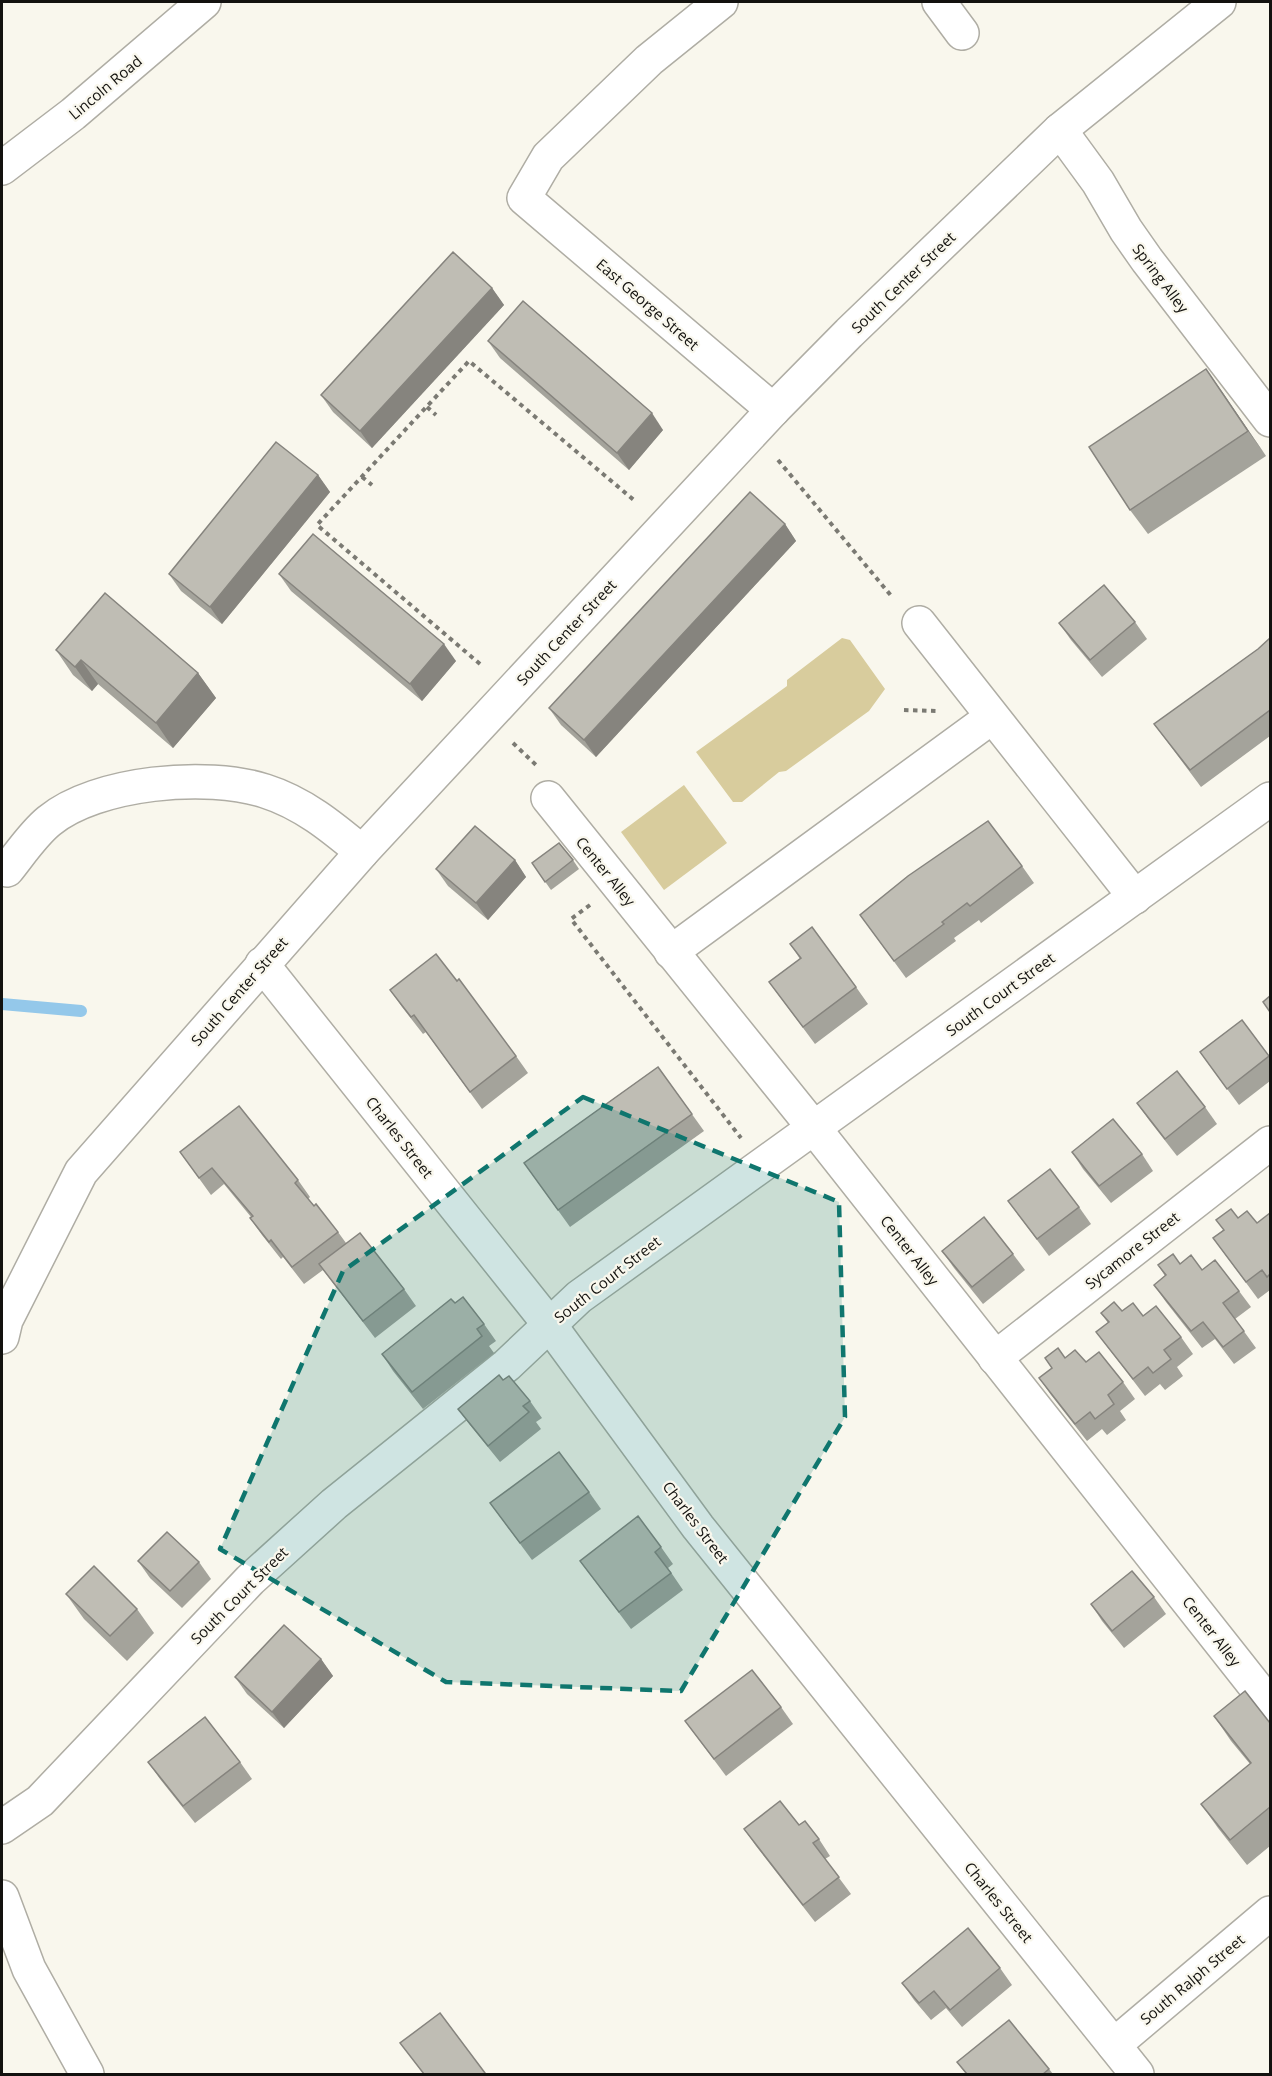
<svg xmlns="http://www.w3.org/2000/svg" width="1272" height="2076" viewBox="0 0 1272 2076" font-family="'Open Sans',sans-serif">
  <rect width="100%" height="100%" fill="#f9f7ed"/>
  <!-- green -->
  <g fill="#d8cc9d">
    <path d="M842,638L850,640L885,689L869,711L786,771L779,772L742,802H733L696,752L787,686V680Z"/>
    <path d="M684,785L727,843L664,890L621,832Z"/>
  </g>
  <g fill="none" stroke-linecap="round" stroke-linejoin="round">
    <!-- stream -->
    <path stroke="#94c8ea" stroke-width="12" d="M2,1004L81,1011"/>
    <!-- minor casing -->
    <g stroke="#afada4" stroke-width="36">
      <g id="minor">
        <path d="M721,2L649,60L548,157L524,198L773,410"/>
        <path d="M939,2L962,33"/>
        <path d="M1060,130L1098,182L1126,230L1147,260L1270,420"/>
        <path d="M2,168L73,114L204,2"/>
        <path d="M919,623L1135,897"/>
        <path d="M548,798L814,1128L1270,1705"/>
        <path d="M7,870C20,854 33,834 49,821C96,782 208,772 265,791C303,803 332,827 362,852"/>
        <path d="M671,952L992,717"/>
        <path d="M262,964L549,1324L698,1527L1137,2074"/>
        <path d="M2,1337L6,1320L81,1172L362,852L773,410L849,333L1060,130L1219,2"/>
        <path d="M995,1358L1270,1143"/>
        <path d="M2,1827L40,1801L250,1580L334,1504L507,1365L579,1297L1270,799"/>
        <path d="M2,1897L29,1969L87,2074"/>
        <path d="M1114,2045L1270,1913"/>
      </g>
    </g>
    <!-- path -->
    <g stroke="#7b7a73" stroke-width="4" stroke-dasharray="4.5 4.5" stroke-linecap="butt">
      <path d="M427,407L436,415"/>
      <path d="M778,460L893,598"/>
      <path d="M362,477L372,485"/>
      <path d="M480,664L317,525L469,361L635,501"/>
      <path d="M904,710L937,711"/>
      <path d="M513,743L536,765"/>
      <path d="M590,905L571,919L741,1138"/>
    </g>
    <!-- minor -->
    <use href="#minor" stroke="#fff" stroke-width="33"/>
  </g>
  <!-- wall -->
  <g fill="#a4a39b">
    <path d="M492,288L504,305L372,448L333,412L321,395Z"/>
    <path d="M488,341L663,430L629,470L500,358Z"/>
    <path d="M1206,369L1266,456L1148,534L1130,510Z"/>
    <path d="M318,475L330,492L222,624L181,591L169,574Z"/>
    <path d="M785,524L796,541L596,757L561,725L549,708Z"/>
    <path d="M279,574L456,661L422,701L291,591Z"/>
    <path d="M1135,622L1147,639L1102,677L1071,640L1059,623Z"/>
    <path d="M1270,638V736L1201,787L1154,724L1258,649Z"/>
    <path d="M56,650L198,673L216,698L173,748L98,684L92,691L73,675Z"/>
    <path d="M515,860L526,877L488,920L448,886L436,869Z"/>
    <path d="M573,860L579,869L551,890L532,863Z"/>
    <path d="M1022,866L1034,883L981,923L979,920L954,938L956,941L906,978L860,915Z"/>
    <path d="M790,944L856,987L868,1004L815,1044L769,982L800,959Z"/>
    <path d="M390,990L516,1056L528,1073L482,1109L426,1032L423,1034L402,1007Z"/>
    <path d="M1242,1020L1270,1058V1081L1239,1105L1200,1052Z"/>
    <path d="M658,1067L704,1131L570,1227L524,1163Z"/>
    <path d="M1137,1103L1205,1107L1217,1124L1177,1156L1149,1120Z"/>
    <path d="M180,1152L298,1180L310,1197L308,1199L338,1232L346,1243L404,1289L416,1306L375,1338L323,1270L304,1284L283,1257L281,1259L262,1235L250,1218L251,1217L224,1184L211,1195Z"/>
    <path d="M1072,1152L1142,1154L1153,1171L1111,1203L1083,1169Z"/>
    <path d="M1008,1201L1079,1207L1091,1224L1049,1256Z"/>
    <path d="M1270,1214V1290L1258,1299L1213,1238L1238,1218L1257,1223Z"/>
    <path d="M942,1251L1013,1254L1025,1270L983,1304L954,1268Z"/>
    <path d="M1180,1264L1202,1270L1239,1291L1251,1307L1235,1319L1256,1348L1234,1364L1215,1339L1202,1348L1166,1302L1154,1285L1165,1276L1158,1265Z"/>
    <path d="M455,1303L484,1324L496,1341L489,1346L494,1353L423,1409L393,1371L382,1354Z"/>
    <path d="M1122,1311L1143,1316L1181,1337L1193,1354L1177,1367L1183,1376L1165,1390L1160,1384L1145,1396L1096,1332L1108,1323L1101,1313Z"/>
    <path d="M1045,1358H1065L1086,1362L1123,1382L1135,1399L1120,1411L1126,1420L1107,1435L1102,1429L1087,1441L1051,1395L1039,1378L1052,1368Z"/>
    <path d="M503,1380L530,1401L542,1418L536,1422L541,1429L500,1462L470,1425L458,1409Z"/>
    <path d="M589,1492L601,1509L532,1560L490,1503Z"/>
    <path d="M661,1547L673,1564L668,1568L683,1590L631,1629L580,1561Z"/>
    <path d="M138,1561L199,1562L211,1579L182,1608L150,1578Z"/>
    <path d="M66,1594L137,1609L154,1633L127,1661L84,1619Z"/>
    <path d="M1154,1597L1166,1614L1124,1648L1102,1621L1091,1604Z"/>
    <path d="M321,1659L333,1676L284,1728L247,1694L235,1677Z"/>
    <path d="M781,1707L793,1724L726,1776L685,1721Z"/>
    <path d="M1214,1716L1270,1723V1846L1247,1865L1218,1828L1201,1804L1250,1764L1231,1741Z"/>
    <path d="M148,1762H240L252,1779L195,1823L160,1779Z"/>
    <path d="M799,1825L819,1839L830,1856L825,1859L851,1894L815,1922L756,1846L744,1829Z"/>
    <path d="M1000,1968L1012,1985L962,2027L946,2008L931,2020L914,2000L902,1983Z"/>
    <path d="M957,2062L1049,2069L1053,2074H966Z"/>
  </g>
  <!-- shaded-wall -->
  <g fill="#86847e">
    <path d="M492,288L504,305L372,448L360,431Z"/>
    <path d="M1206,369L1223,393L1266,456L1248,431Z"/>
    <path d="M652,413L663,430L629,470L617,453Z"/>
    <path d="M318,475L330,492L222,624L210,607Z"/>
    <path d="M785,524L796,541L596,757L584,740Z"/>
    <path d="M444,644L456,661L422,701L410,684Z"/>
    <path d="M81,660L98,684L92,691L75,667Z"/>
    <path d="M198,673L216,698L173,748L156,723Z"/>
    <path d="M515,860L526,877L488,920L476,903Z"/>
    <path d="M321,1659L333,1676L284,1728L272,1712Z"/>
  </g>
  <!-- building -->
  <g fill="#bfbdb4" stroke="#86847e" stroke-width="1.5">
    <path d="M453,252L492,288L360,431L321,395Z"/>
    <path d="M523,301L652,413L617,453L488,341Z"/>
    <path d="M1206,369L1248,431L1130,510L1089,447Z"/>
    <path d="M276,442L318,475L210,607L169,574Z"/>
    <path d="M750,492L785,524L584,740L549,708Z"/>
    <path d="M313,534L444,644L410,684L279,574Z"/>
    <path d="M1104,585L1135,622L1090,660L1059,623Z"/>
    <path d="M105,593L198,673L156,723L81,660L75,667L56,650Z"/>
    <path d="M1270,638V710L1190,770L1154,724L1258,649Z"/>
    <path d="M988,821L1022,866L970,906L967,903L942,922L944,924L894,961L860,915L908,876Z"/>
    <path d="M475,826L515,860L476,903L436,869Z"/>
    <path d="M559,843L573,860L545,882L532,863Z"/>
    <path d="M812,927L856,987L803,1027L769,982L801,958L790,944Z"/>
    <path d="M436,954L457,981L459,979L516,1056L470,1092L414,1015L411,1017L390,990Z"/>
    <path d="M1270,996V1012L1263,1002Z"/>
    <path d="M1242,1020L1269,1056L1227,1089L1200,1052Z"/>
    <path d="M658,1067L692,1114L558,1210L524,1163Z"/>
    <path d="M1177,1071L1205,1107L1165,1139L1137,1103Z"/>
    <path d="M239,1106L298,1180L295,1183L314,1206L316,1204L338,1232L292,1267L271,1240L269,1242L250,1218L253,1216L212,1168L199,1178L180,1152Z"/>
    <path d="M1113,1119L1142,1154L1099,1186L1072,1152Z"/>
    <path d="M1050,1169L1079,1207L1037,1239L1008,1201Z"/>
    <path d="M1231,1209L1238,1218L1247,1211L1257,1223L1270,1213V1274L1267,1277L1262,1270L1246,1282L1213,1238L1224,1230L1216,1220Z"/>
    <path d="M984,1217L1013,1254L972,1287L942,1251Z"/>
    <path d="M360,1233L404,1289L363,1321L319,1264Z"/>
    <path d="M1173,1254L1180,1264L1191,1255L1202,1270L1215,1260L1239,1291L1223,1303L1244,1331L1223,1347L1203,1322L1191,1331L1154,1285L1166,1275L1158,1265Z"/>
    <path d="M463,1297L484,1324L477,1329L482,1336L412,1392L382,1354L451,1299L455,1303Z"/>
    <path d="M1114,1302L1122,1311L1133,1303L1143,1316L1156,1306L1181,1337L1164,1350L1171,1359L1153,1373L1148,1367L1133,1379L1096,1332L1109,1322L1101,1313Z"/>
    <path d="M1058,1348L1065,1358L1075,1350L1086,1362L1099,1352L1123,1382L1108,1395L1114,1404L1095,1419L1090,1412L1075,1424L1039,1378L1052,1368L1045,1358Z"/>
    <path d="M499,1375L503,1380L509,1376L530,1401L523,1406L529,1412L488,1446L458,1409Z"/>
    <path d="M559,1452L589,1492L520,1543L490,1503Z"/>
    <path d="M638,1516L661,1547L655,1552L671,1573L619,1612L580,1561Z"/>
    <path d="M167,1532L199,1562L170,1591L138,1561Z"/>
    <path d="M94,1566L137,1609L110,1636L66,1594Z"/>
    <path d="M1132,1571L1154,1597L1112,1631L1091,1604Z"/>
    <path d="M284,1625L321,1659L272,1712L235,1677Z"/>
    <path d="M752,1670L781,1707L714,1759L685,1721Z"/>
    <path d="M1245,1691L1270,1723V1807L1230,1840L1201,1804L1251,1763L1214,1716Z"/>
    <path d="M205,1717L240,1762L183,1806L148,1762Z"/>
    <path d="M780,1801L799,1825L805,1821L819,1839L813,1843L839,1877L803,1905L744,1829Z"/>
    <path d="M968,1928L1000,1968L950,2010L934,1991L919,2003L902,1983Z"/>
    <path d="M440,2013L485,2073L484,2074H424L400,2043Z"/>
    <path d="M1009,2020L1049,2069L1043,2074H967L957,2062Z"/>
  </g>
  <!-- marked area -->
  <path fill="#0f766e" fill-opacity="0.2" stroke="#0f766e" stroke-width="4.5" stroke-dasharray="12 8" stroke-linejoin="round" d="M583,1097L839,1202L845,1417L681,1691L446,1682L220,1549L343,1271Z"/>
  <g text-anchor="middle" dominant-baseline="central" stroke-width="4.5" stroke-linejoin="round" paint-order="stroke">
    <!-- street labels -->
    <g font-size="15" fill="#13120f" stroke="#f9f7ed">
      <text transform="translate(105 87) rotate(-40)">Lincoln Road</text>
      <text transform="translate(1161 278) rotate(53)">Spring Alley</text>
      <text transform="translate(903 282) rotate(-44)">South Center Street</text>
      <text transform="translate(648 304) rotate(41)">East George Street</text>
      <text transform="translate(566 632) rotate(-47)">South Center Street</text>
      <text transform="translate(606 871) rotate(51)">Center Alley</text>
      <text transform="translate(239 991) rotate(-49)">South Center Street</text>
      <text transform="translate(1000 994) rotate(-36)">South Court Street</text>
      <text transform="translate(400 1137) rotate(52)">Charles Street</text>
      <text transform="translate(910 1250) rotate(52)">Center Alley</text>
      <text transform="translate(1132 1250) rotate(-38)">Sycamore Street</text>
      <text transform="translate(607 1279) rotate(-38)">South Court Street</text>
      <text transform="translate(696 1522) rotate(53)">Charles Street</text>
      <text transform="translate(239 1595) rotate(-45)">South Court Street</text>
      <text transform="translate(1212 1631) rotate(52)">Center Alley</text>
      <text transform="translate(999 1902) rotate(51)">Charles Street</text>
      <text transform="translate(1192 1979) rotate(-40)">South Ralph Street</text>
    </g>
  </g>
  <!-- border -->
  <rect width="1272" height="2076" fill="none" stroke="#13120f" stroke-width="6"/>
</svg>
